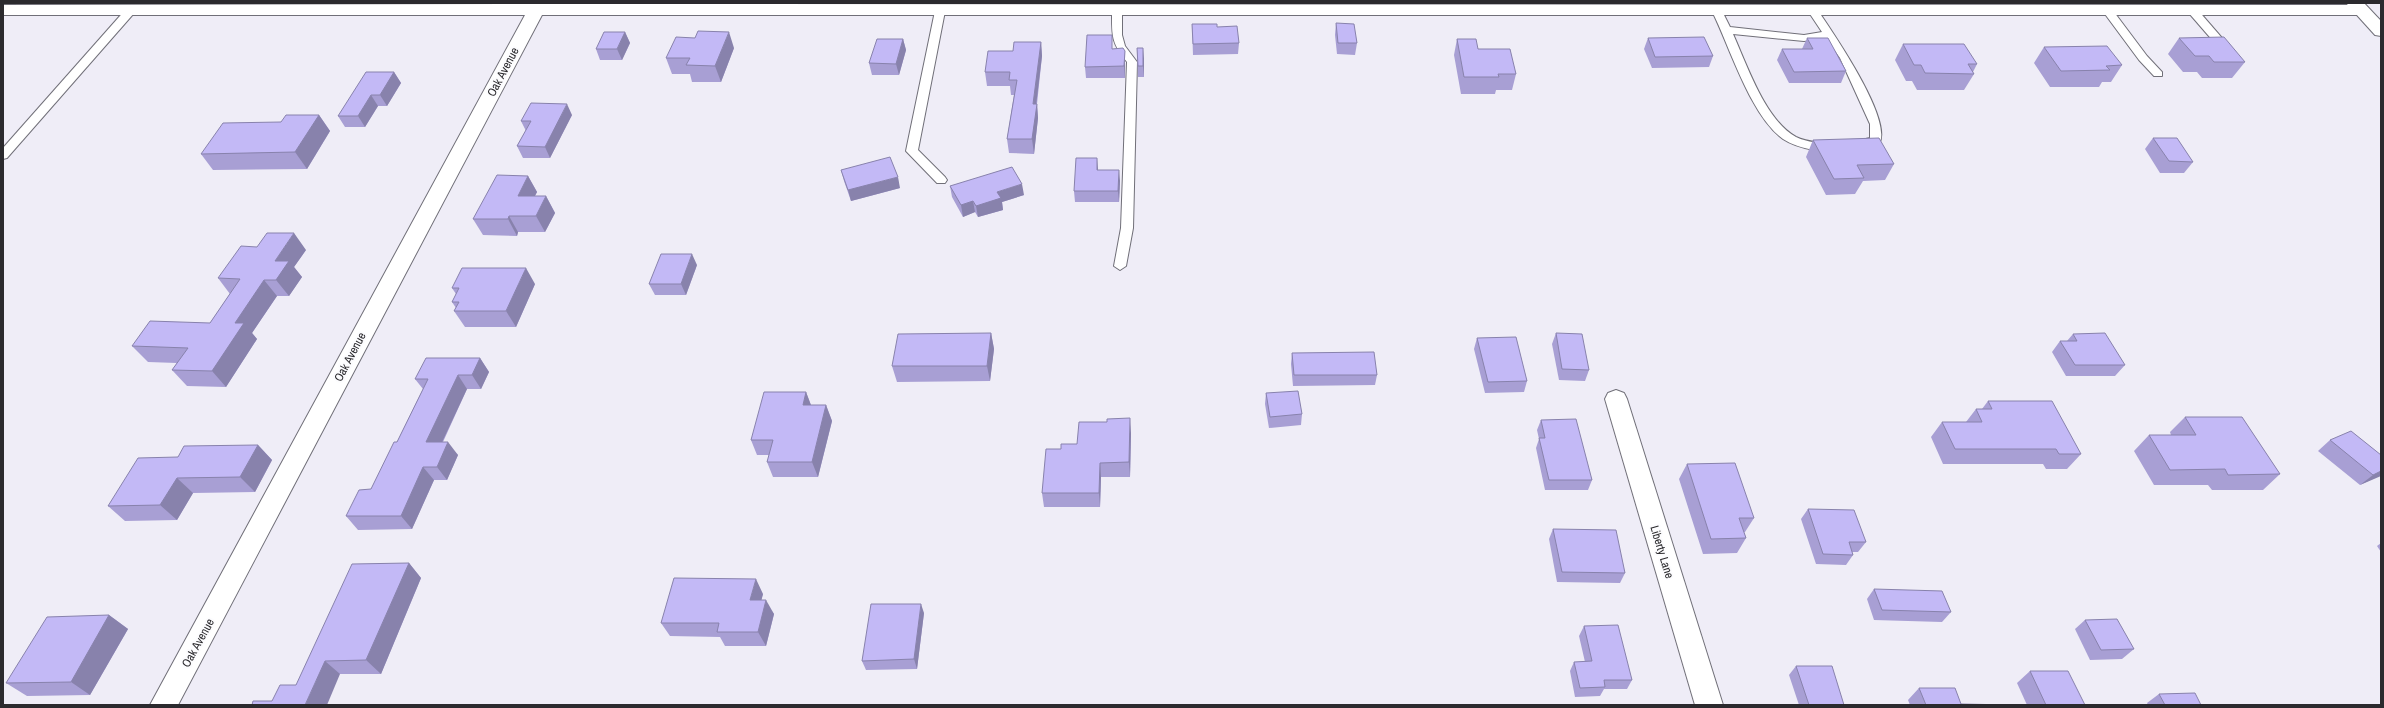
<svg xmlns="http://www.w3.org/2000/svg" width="2384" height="708" viewBox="0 0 2384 708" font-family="'Archivo Narrow',sans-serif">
  <rect width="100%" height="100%" fill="#efedf7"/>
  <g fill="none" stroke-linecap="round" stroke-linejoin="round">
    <!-- lane casing -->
    <g stroke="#706f78" stroke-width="2">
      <g id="lane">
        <path d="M131,7L135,8V12L7,158L3,159V148L127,8Z"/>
        <path d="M2107,7L2111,8L2147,56L2162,72V76H2154L2139,60L2102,10Z"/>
        <path d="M2192,7L2196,8L2222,38V42H2214L2188,12V8Z"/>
        <path d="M940,8L945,11L918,150L945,177L947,180L945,183H937L906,151L935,11Z"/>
        <path d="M1117,8L1122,11V35L1125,46L1137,62L1133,228L1126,266L1120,270L1114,266L1121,228L1127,62C1111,42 1112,36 1112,11Z"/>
        <path d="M1717,8L1722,11L1730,27L1804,35L1822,32L1808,11L1813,8L1817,9C1831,30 1894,120 1879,144L1861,148L1855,144L1857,141L1870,138V124L1840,58L1826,38L1804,41L1733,34C1747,65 1765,120 1796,137C1808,143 1820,142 1832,145L1834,148C1830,154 1820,151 1814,150C1803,148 1792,145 1783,139C1750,115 1730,47 1712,11Z"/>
      </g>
    </g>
    <!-- street casing -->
    <g stroke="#706f78" stroke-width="2">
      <g id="street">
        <path d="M537,4L2360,5L2366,6L2369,10L2366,14L2360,15H542L178,705H150L525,15H3V5Z"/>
        <path d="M1616,390L1624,393L1627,399L1723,705H1695L1605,399L1608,393Z"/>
      </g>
    </g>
    <!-- secondary casing -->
    <g stroke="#706f78" stroke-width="2">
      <path id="secondary" d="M2346,3H2364L2381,21V36L2375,35Z"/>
    </g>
    <!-- lane -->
    <use href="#lane" fill="#fff" fill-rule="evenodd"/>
    <!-- street -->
    <use href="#street" fill="#fff" fill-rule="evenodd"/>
    <!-- secondary -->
    <use href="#secondary" fill="#fff" fill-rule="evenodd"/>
  </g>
  <!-- wall -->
  <g fill="#a89fd4">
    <path d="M1336,23L1357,43L1355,55L1337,54L1335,35Z"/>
    <path d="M1192,24L1217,27L1239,43L1238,54L1193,55Z"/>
    <path d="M625,32L630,43L622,60H600L596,49Z"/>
    <path d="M1648,38L1713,56L1709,67L1652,68L1644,49Z"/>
    <path d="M1807,38L1846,71L1841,83H1789L1777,60L1782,49H1802Z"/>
    <path d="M2179,38L2245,62L2232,78H2202L2197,72H2183L2168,54Z"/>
    <path d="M903,39L906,50L899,75H872L869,63Z"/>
    <path d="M1457,39L1478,49L1516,74L1512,90H1496L1495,94H1461L1454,55Z"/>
    <path d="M1041,42L1042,56L1037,104L1038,118L1034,154L1009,153L1007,139L1014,95H1011L1010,86H987L985,72L1013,51Z"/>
    <path d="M1903,44L1977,64L1973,72L1974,74L1964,90H1917L1912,81H1906L1895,60Z"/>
    <path d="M2044,47L2122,65L2111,82H2102L2099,87H2050L2034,63Z"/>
    <path d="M734,48L721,82H692L690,74H672L666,58Z"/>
    <path d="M1137,48L1144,59V77H1138Z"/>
    <path d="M1113,49L1125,51V78H1086L1085,67Z"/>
    <path d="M394,72L401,83L387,106H378L365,127H345L338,116Z"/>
    <path d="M319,115L330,131L307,169L213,170L201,154L281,122Z"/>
    <path d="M572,115L550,158H523L517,146L526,131L521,121Z"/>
    <path d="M2153,138L2193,162L2184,173H2160L2145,149Z"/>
    <path d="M1813,140L1894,164L1885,180L1863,181L1855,194L1826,195L1806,157Z"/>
    <path d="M841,170L900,188L851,201L844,181Z"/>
    <path d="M1098,170L1120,181L1119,202H1075L1074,191Z"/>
    <path d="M528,176L537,192L535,196H546L555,213L545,232H518L517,236L483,235L473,219Z"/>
    <path d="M950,186L1024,195L1002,202L1003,210L978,217L975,212L963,217L952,197Z"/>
    <path d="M306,250L294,267L302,277L289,296H277L252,333L257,339L226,387L187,386L172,370L177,363L148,362L132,346L210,323L230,294L218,278Z"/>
    <path d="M697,265L686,295H655L649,284Z"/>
    <path d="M535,284L516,327H465L454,311L456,308L452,302L456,294L452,288Z"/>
    <path d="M991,333L994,349L990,381L897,382L892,366Z"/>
    <path d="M1556,333L1589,370L1585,381L1559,380L1552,344Z"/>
    <path d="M2073,334L2125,365L2115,376H2066L2052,352L2060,341H2067Z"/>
    <path d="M1477,338L1527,381L1524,392L1485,393L1474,349Z"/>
    <path d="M1292,353L1377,375L1375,385L1293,386L1291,364Z"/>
    <path d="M480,358L489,372L481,389H467L443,442L458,455L447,480H434L412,529L358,530L346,516L371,489L397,442L423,389L415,379Z"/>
    <path d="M806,392L811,405H826L832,421L818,477H773L767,462L769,455H757L751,440Z"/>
    <path d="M1266,393L1302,414L1301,425L1269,428L1265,404Z"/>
    <path d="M1988,401L2081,454L2067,469H2046L2043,464H1943L1931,437L1942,422H1966L1976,409H1982Z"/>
    <path d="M2185,417L2280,474L2263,490H2212L2208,485H2154L2134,451L2149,435H2171L2170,432Z"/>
    <path d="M1541,420L1592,480L1588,490H1545L1536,448L1539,439L1537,430Z"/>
    <path d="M1131,433L1130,477H1101L1100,507H1044L1042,493L1061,449L1077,444Z"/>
    <path d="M2330,440L2381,455V475L2360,485L2318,451Z"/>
    <path d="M258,445L272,460L255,492L193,493L177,520L125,521L108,506L178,457Z"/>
    <path d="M1687,464L1754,518L1745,532H1744L1746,538L1737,553L1703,554L1679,479Z"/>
    <path d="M1808,509L1866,542L1858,552H1852L1853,555L1846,565L1816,564L1801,519Z"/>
    <path d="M1553,529L1625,573L1620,583L1557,582L1549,539Z"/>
    <path d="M2381,543V552L2377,546Z"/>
    <path d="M409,563L421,578L381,674H340L296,685Z"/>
    <path d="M1874,589L1951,612L1942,622L1874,620L1867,599Z"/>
    <path d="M763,594L761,600L774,614L766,646H725L720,637L670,636L661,623Z"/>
    <path d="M924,613L917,669L866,670L862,661Z"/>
    <path d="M109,615L128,629L90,695L27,696L6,683Z"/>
    <path d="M2085,620L2134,649L2122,659L2090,660L2075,629Z"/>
    <path d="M1584,626L1632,680L1627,689H1604L1600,696L1575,697L1570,671L1574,662H1585L1579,636Z"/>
    <path d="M1796,666L1844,705H1799L1789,675Z"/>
    <path d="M2030,671L2085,705H2027L2017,683Z"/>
    <path d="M1919,688L1961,704L2011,705H1910L1908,700Z"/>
    <path d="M2159,694L2201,705H2148L2147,703Z"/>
  </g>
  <!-- shaded-wall -->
  <g fill="#8882ac">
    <path d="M625,32L630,43L622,60L617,49Z"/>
    <path d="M729,32L734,48L721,82L715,66Z"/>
    <path d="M903,39L906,50L899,75L896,64Z"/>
    <path d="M1041,42L1042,56L1035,114L1037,104L1038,118L1034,154L1032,139L1033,104Z"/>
    <path d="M1143,48L1144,59V77L1143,66Z"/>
    <path d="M1125,51V78L1124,66Z"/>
    <path d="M394,72L401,83L387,106L380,95Z"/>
    <path d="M371,95L378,106L365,127L358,116Z"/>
    <path d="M567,104L572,115L550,158L545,147Z"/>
    <path d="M319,115L330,131L307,169L295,152Z"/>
    <path d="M1097,158L1098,169L1097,182Z"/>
    <path d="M1119,170L1120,181L1119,202L1118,191Z"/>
    <path d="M528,176L537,192L526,212L518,196Z"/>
    <path d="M898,177L900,188L851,201L848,190Z"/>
    <path d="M1022,184L1024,195L1002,202L1003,210L978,217L976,206L997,192Z"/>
    <path d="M546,196L555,213L545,232L536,216Z"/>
    <path d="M973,201L975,212L963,217L961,205Z"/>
    <path d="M509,216L518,232L517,236L508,219Z"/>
    <path d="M294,233L306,250L294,267L302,277L289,296L276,280L275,261Z"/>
    <path d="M692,254L697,265L686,295L681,284Z"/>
    <path d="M526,268L535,284L516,327L506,311Z"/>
    <path d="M264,280L277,296L252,333L257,339L226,387L212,371L235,323Z"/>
    <path d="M991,333L994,349L990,381L987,366Z"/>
    <path d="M480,358L489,372L481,389L472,375Z"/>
    <path d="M458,375L467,389L436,455L426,442Z"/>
    <path d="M806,392L812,408L803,405Z"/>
    <path d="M826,405L832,421L818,477L812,462Z"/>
    <path d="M1130,418L1131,433L1130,477L1129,462Z"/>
    <path d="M448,442L458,455L447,480L437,467Z"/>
    <path d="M258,445L272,460L255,492L240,477Z"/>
    <path d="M1100,463L1101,477L1100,507L1099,493Z"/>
    <path d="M423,467L434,480L412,529L401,516Z"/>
    <path d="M2381,471V476L2360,485L2373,475Z"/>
    <path d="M177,478L193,493L177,520L160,505Z"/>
    <path d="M409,563L421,578L381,674L366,660Z"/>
    <path d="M756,579L763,594L758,614L750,600Z"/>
    <path d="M766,600L774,614L766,646L758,632Z"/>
    <path d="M921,604L924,613L917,669L914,659Z"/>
    <path d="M109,615L128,629L90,695L71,682Z"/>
    <path d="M325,661L340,674L327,705H305Z"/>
  </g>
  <!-- building -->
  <g fill="#c3b9f6" stroke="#8882ac">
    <path d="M1336,23L1354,24L1357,43H1338Z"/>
    <path d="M1192,24H1217V27L1237,26L1239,43L1193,44Z"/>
    <path d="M698,31L729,32L715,66L686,65L690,58H666L676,37L695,38Z"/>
    <path d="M604,32H625L617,49H596Z"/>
    <path d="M1087,35H1112V49L1123,48L1125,51L1124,66L1085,67Z"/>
    <path d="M1704,37L1713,56L1655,57L1648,38Z"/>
    <path d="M2224,37L2245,62H2214L2209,56H2195L2179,38Z"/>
    <path d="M1807,38H1828L1846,71L1794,72L1782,49H1813Z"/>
    <path d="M877,39H903L896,64L869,63Z"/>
    <path d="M1457,39H1476L1478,49H1510L1516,74H1498L1499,77H1464Z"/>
    <path d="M1014,42H1041L1033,104H1037L1032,139H1007L1017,80H1009L1010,72H985L988,51H1013Z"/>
    <path d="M1903,44H1964L1977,64H1968L1974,74L1925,73L1921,65H1914Z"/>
    <path d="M2107,46L2122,65L2106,66L2110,70L2061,71L2044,47Z"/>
    <path d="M1137,48H1143V66H1138Z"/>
    <path d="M366,72H394L380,95H371L358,116H338Z"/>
    <path d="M531,103L567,104L545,147L517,146L531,121H521Z"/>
    <path d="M286,115H319L295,152L201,154L223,123L281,122Z"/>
    <path d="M1879,138L1894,164L1857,165L1864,178L1834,179L1813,140Z"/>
    <path d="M2153,138H2177L2193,162L2169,161Z"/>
    <path d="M890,157L898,177L848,190L841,170Z"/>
    <path d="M1076,158H1097V170H1119L1118,191H1074Z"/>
    <path d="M1012,167L1022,184L997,192L1001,198L976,206L973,201L961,205L950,186Z"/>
    <path d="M497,175L528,176L518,196H546L536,216H509L508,219H473Z"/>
    <path d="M267,233H294L275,261H289L276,280H264L235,323H244L212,371L172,370L188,348L132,346L150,321L210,323L240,279L218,278L241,246L257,247Z"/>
    <path d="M661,254H692L681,284H649Z"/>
    <path d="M462,268H526L506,311H454L459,302H452L459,288H452Z"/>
    <path d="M991,333L987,366H892L898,334Z"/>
    <path d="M1556,333L1582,334L1589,370L1562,369Z"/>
    <path d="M2105,333L2125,365H2075L2060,341H2077L2073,334Z"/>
    <path d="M1516,337L1527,381L1488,382L1477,338Z"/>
    <path d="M1374,352L1377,375H1294L1292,353Z"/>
    <path d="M426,358H480L472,375H458L426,442H448L437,467H423L401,516H346L359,490L371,489L394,442H397L428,379H415Z"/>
    <path d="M1298,391L1302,414L1270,417L1266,393Z"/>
    <path d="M764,392H806L803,405H826L812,462H767L773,440H751Z"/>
    <path d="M1988,401H2052L2081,454H2059L2056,449H1955L1942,422H1982L1976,409H1992Z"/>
    <path d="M2185,417H2242L2280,474L2228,475L2225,469L2170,470L2149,435H2196Z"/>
    <path d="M1130,418L1129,462L1100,463L1099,493H1042L1046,449H1061V444H1077L1079,422H1107V419Z"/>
    <path d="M1576,419L1592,480H1549L1539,438H1545L1541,420Z"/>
    <path d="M2351,431L2381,455V471L2373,475L2330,440Z"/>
    <path d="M258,445L240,477L177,478L160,505L108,506L138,458L178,457L184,446Z"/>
    <path d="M1735,463L1754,518H1739L1746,538L1711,539L1687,464Z"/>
    <path d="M1808,509L1854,510L1866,542H1849L1853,555L1823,554Z"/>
    <path d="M1553,529L1616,530L1625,573L1562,572Z"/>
    <path d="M409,563L366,660L325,661L305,705H252L253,701H272L280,685H296L352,564Z"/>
    <path d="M674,578L756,579L750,600H766L758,632H717L719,623H661Z"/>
    <path d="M1874,589L1942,591L1951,612L1882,610Z"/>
    <path d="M871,604H921L914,659L862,661Z"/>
    <path d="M109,615L71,682L6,683L47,617Z"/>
    <path d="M2117,619L2134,649L2101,650L2085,620Z"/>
    <path d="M1618,625L1632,680H1604L1605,687L1580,688L1574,662L1592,661L1584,626Z"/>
    <path d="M1796,666H1832L1844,705H1809Z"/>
    <path d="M2030,671H2068L2085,705H2046Z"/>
    <path d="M1919,688H1955L1961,704L2011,705H1926Z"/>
    <path d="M2195,693L2201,705H2165L2159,694Z"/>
  </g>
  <g text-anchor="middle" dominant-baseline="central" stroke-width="4" stroke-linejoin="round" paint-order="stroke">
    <!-- street labels -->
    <g font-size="12" fill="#2b2a2e" stroke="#fcfcfe">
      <text transform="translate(503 72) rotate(-62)">Oak Avenue</text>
      <text transform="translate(350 357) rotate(-62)">Oak Avenue</text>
      <text transform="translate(1662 552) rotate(73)">Liberty Lane</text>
      <text transform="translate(198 643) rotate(-61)">Oak Avenue</text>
    </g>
  </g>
  <!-- border -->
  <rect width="2384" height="708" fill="none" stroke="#2b2a2e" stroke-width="8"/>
</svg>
